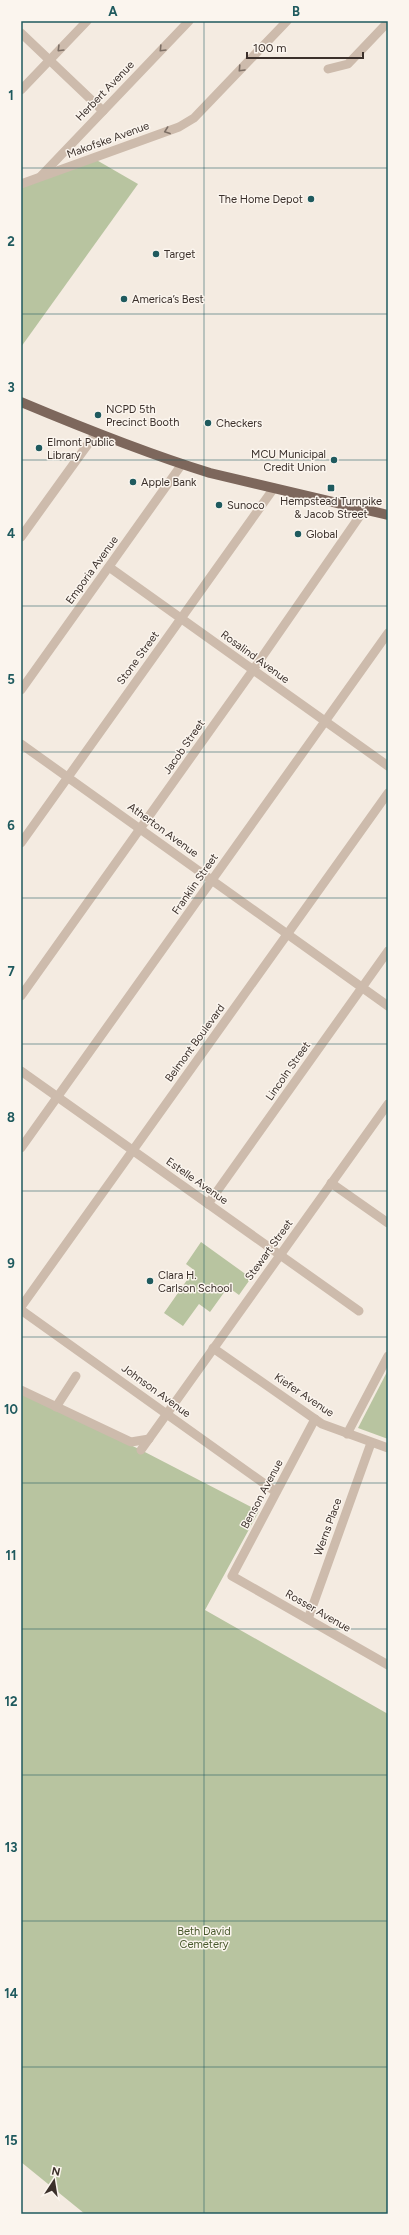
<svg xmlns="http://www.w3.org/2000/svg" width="409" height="2235" viewBox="0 0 409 2235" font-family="Figtree,sans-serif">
  <rect width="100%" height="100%" fill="#f4ebe1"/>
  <!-- green -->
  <g fill="#b8c4a0">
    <path d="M93,158L138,184L21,347V185Z"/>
    <path d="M201,1242L251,1278L239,1295L228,1287L210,1312L199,1304L183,1326L164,1313L194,1270L186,1264Z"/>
    <path d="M388,1370V1439L358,1428Z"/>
    <path d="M21,1393L141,1450L259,1511L205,1610L388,1714V2214H85L21,2162Z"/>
  </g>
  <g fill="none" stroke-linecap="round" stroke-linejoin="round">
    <!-- minor -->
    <g stroke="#cdbbac" stroke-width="9">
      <path d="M21,33L103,111"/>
      <path d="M328,69L348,64L388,22"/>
      <path d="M21,90L87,21"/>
      <path d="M41,176L189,21"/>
      <path d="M21,184L179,127L194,118L287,21"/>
      <path d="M21,537L96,433"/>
      <path d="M109,567L388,766"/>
      <path d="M21,690L182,464"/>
      <path d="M21,744L388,1006"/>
      <path d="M21,843L274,488"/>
      <path d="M21,996L253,670L364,510"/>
      <path d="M21,1071L359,1311"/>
      <path d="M21,1148L388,633"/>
      <path d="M331,1183L388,1223"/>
      <path d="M208,1204L388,951"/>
      <path d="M21,1307L388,793"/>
      <path d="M21,1310L276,1492"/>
      <path d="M213,1348L322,1424L388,1448"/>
      <path d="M21,1390L131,1442L149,1439"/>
      <path d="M56,1407L76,1376"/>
      <path d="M315,1419L232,1576L388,1665"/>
      <path d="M347,1434L388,1356"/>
      <path d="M141,1450L388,1104"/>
      <path d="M308,1619L371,1443"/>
    </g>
    <!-- major -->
    <path stroke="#7d675c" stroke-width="10" d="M21,402C83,428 145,453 210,473L388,515"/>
  </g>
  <!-- one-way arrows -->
  <defs><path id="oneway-chevron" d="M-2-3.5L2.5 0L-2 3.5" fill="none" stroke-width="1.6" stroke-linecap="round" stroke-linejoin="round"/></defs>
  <g stroke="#7d6f65">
    <use href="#oneway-chevron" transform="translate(60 49) rotate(135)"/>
    <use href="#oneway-chevron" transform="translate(162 49) rotate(134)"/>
    <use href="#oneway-chevron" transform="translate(241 69) rotate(133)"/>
    <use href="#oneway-chevron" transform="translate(167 131) rotate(160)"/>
  </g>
  <!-- grid -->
  <path fill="none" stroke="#1f5a5e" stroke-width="1" stroke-opacity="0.55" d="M204,21V2214M21,168H388M21,314H388M21,460H388M21,606H388M21,752H388M21,898H388M21,1044H388M21,1191H388M21,1337H388M21,1483H388M21,1629H388M21,1775H388M21,1921H388M21,2067H388"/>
  <!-- markers -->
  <g fill="#1f5a5e" stroke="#fbf5ee" stroke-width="1.5">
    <circle cx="311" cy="199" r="4"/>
    <circle cx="156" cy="254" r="4"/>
    <circle cx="124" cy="299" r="4"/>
    <circle cx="98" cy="415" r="4"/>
    <circle cx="208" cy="423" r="4"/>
    <circle cx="39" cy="448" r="4"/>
    <circle cx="334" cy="460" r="4"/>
    <circle cx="133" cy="482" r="4"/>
    <rect x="327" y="484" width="8" height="8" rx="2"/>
    <circle cx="219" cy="505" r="4"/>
    <circle cx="298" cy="534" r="4"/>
    <circle cx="150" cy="1281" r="4"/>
  </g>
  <g text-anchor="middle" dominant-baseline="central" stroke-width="3" stroke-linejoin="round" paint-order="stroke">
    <!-- street labels -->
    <g font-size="11" fill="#3b302b" stroke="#fbf5ee">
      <text transform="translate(105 91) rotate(-46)">Herbert Avenue</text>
      <text transform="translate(108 140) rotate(-20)">Makofske Avenue</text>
      <text transform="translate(92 570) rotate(-54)">Emporia Avenue</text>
      <text transform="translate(255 657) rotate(36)">Rosalind Avenue</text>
      <text transform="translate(138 658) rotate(-54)">Stone Street</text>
      <text transform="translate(184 747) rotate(-55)">Jacob Street</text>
      <text transform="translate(163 830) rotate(36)">Atherton Avenue</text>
      <text transform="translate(195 884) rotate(-55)">Franklin Street</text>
      <text transform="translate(195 1043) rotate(-54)">Belmont Boulevard</text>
      <text transform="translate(288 1071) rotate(-55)">Lincoln Street</text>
      <text transform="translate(197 1181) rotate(35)">Estelle Avenue</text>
      <text transform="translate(269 1250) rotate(-54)">Stewart Street</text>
      <text transform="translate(156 1391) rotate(36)">Johnson Avenue</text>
      <text transform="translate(304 1395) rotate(34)">Kiefer Avenue</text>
      <text transform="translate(262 1494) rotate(-62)">Benson Avenue</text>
      <text transform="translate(328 1527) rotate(-70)">Werns Place</text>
      <text transform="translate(318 1611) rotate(30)">Rosser Avenue</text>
    </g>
    <!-- poi labels -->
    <g font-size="11" fill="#3b302b" stroke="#fbf5ee" text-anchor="start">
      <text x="303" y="199" text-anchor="end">The Home Depot</text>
      <text x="164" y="254">Target</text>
      <text x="132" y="299">America’s Best</text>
      <text x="106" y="409">NCPD 5th<tspan x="106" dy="13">Precinct Booth</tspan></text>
      <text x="216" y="423">Checkers</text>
      <text x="47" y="442">Elmont Public<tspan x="47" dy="13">Library</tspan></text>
      <text x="326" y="454" text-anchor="end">MCU Municipal<tspan x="326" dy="13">Credit Union</tspan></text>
      <text x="141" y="482">Apple Bank</text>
      <text x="331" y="501" text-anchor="middle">Hempstead Turnpike<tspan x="331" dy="13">&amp; Jacob Street</tspan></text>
      <text x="227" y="505">Sunoco</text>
      <text x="306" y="534">Global</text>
      <text x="158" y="1275">Clara H.<tspan x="158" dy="13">Carlson School</tspan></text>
    </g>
    <!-- park labels -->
    <g font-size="11" fill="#4a5a2e" stroke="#fbf5ee">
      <text x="204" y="1931">Beth David<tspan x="204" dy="13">Cemetery</tspan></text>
    </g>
  </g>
  <!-- border -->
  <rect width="409" height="2235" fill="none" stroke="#fbf5ee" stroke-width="44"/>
  <!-- north arrow -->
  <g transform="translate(54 2181) rotate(12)" stroke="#fbf5ee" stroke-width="3" paint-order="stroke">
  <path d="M0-3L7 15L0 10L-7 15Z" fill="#3b302b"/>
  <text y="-6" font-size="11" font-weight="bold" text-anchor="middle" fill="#3b302b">N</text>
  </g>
  <!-- scale -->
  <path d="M247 52v6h116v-6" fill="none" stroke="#3b302b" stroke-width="2"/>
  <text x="253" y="52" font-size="12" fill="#3b302b" stroke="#fbf5ee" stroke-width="3" paint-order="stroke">100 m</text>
  <rect x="22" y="22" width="365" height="2191" fill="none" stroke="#1f5a5e" stroke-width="1.5"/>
  <g font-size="13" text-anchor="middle" font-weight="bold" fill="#1f5a5e">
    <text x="113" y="16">A</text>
    <text x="296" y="16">B</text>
    <text x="11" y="100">1</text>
    <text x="11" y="246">2</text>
    <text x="11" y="392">3</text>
    <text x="11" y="538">4</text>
    <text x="11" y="684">5</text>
    <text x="11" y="830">6</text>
    <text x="11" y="976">7</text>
    <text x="11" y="1122">8</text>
    <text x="11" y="1268">9</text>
    <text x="11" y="1414">10</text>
    <text x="11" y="1560">11</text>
    <text x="11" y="1706">12</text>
    <text x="11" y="1852">13</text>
    <text x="11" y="1998">14</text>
    <text x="11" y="2145">15</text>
  </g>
</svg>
